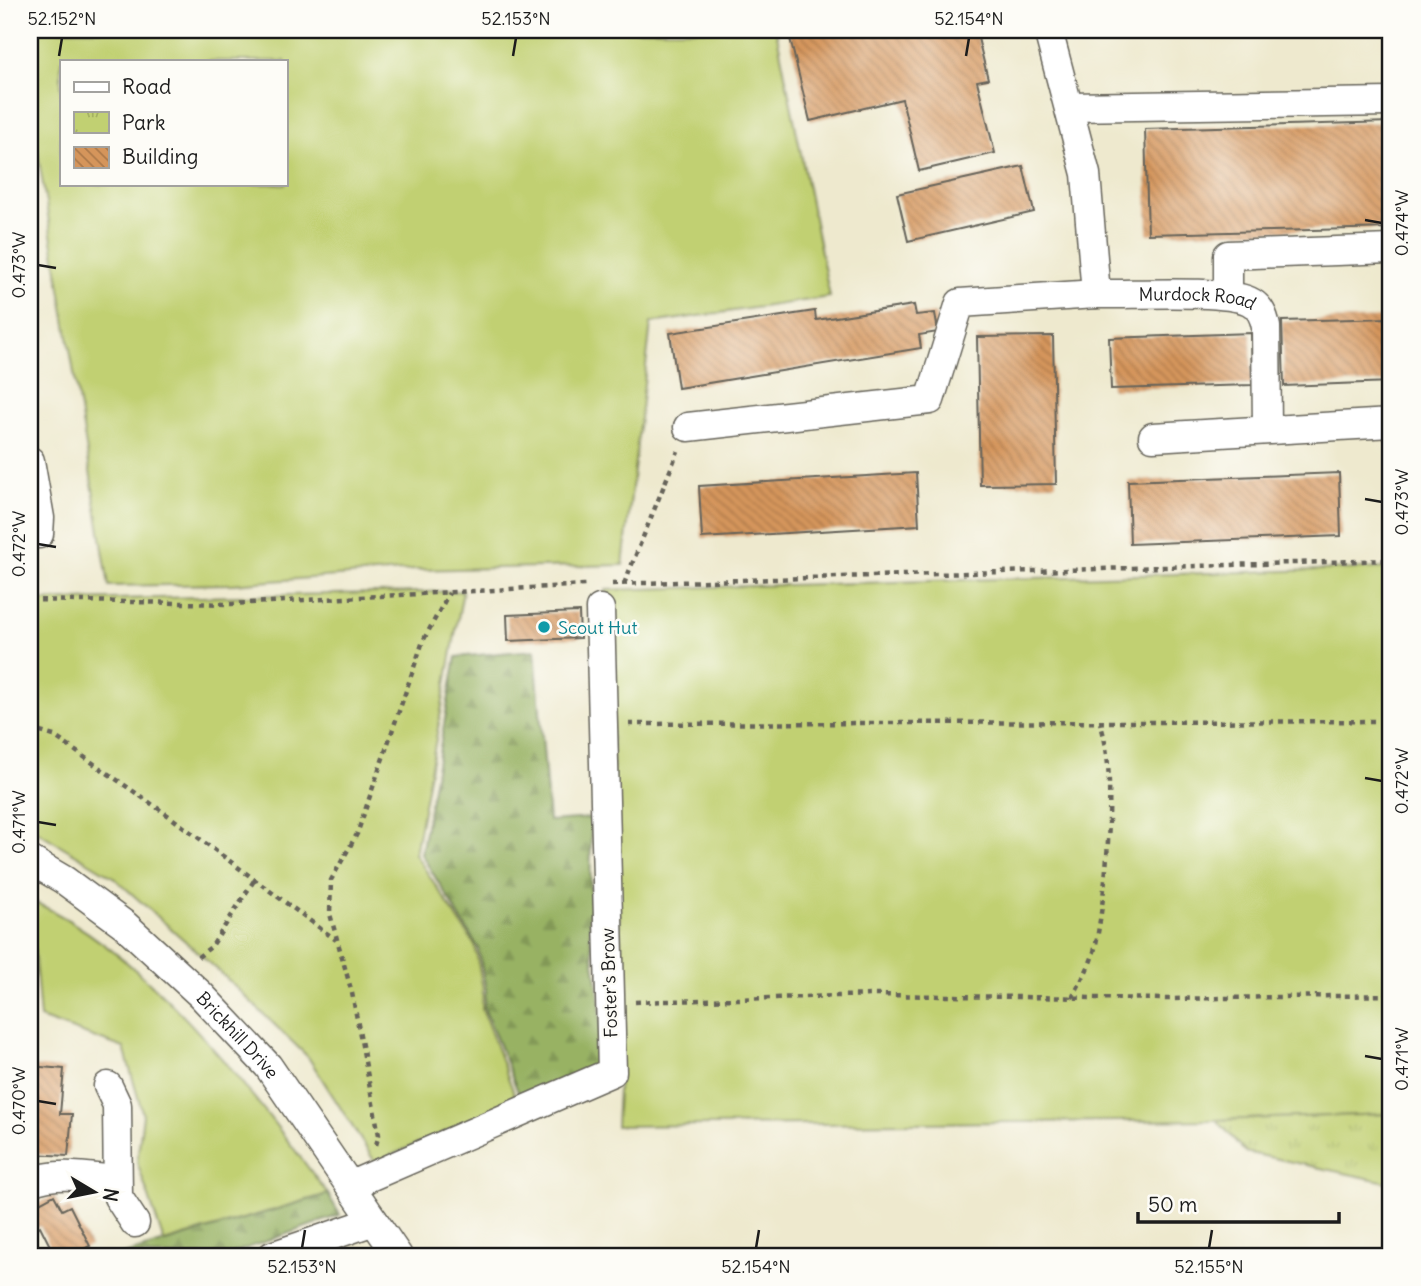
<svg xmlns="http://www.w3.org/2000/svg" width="1421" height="1286" viewBox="0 0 1421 1286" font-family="Delius,sans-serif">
  <defs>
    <pattern id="forest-firs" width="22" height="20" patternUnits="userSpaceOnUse" patternTransform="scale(1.75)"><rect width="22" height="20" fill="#98b264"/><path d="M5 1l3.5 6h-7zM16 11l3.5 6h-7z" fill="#829856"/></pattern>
    <pattern id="park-tufts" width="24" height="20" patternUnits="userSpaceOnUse" patternTransform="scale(1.75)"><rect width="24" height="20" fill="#c1d072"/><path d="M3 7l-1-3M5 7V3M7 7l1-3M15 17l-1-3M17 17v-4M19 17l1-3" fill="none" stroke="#a5b262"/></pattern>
    <pattern id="building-back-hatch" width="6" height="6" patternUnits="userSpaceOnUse" patternTransform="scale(1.75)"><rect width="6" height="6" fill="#d5955b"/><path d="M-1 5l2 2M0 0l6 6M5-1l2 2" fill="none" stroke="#ac794a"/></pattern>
  </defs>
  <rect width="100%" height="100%" fill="#fdfcf7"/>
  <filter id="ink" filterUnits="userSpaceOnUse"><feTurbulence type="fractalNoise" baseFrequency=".0143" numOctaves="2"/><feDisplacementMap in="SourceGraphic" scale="14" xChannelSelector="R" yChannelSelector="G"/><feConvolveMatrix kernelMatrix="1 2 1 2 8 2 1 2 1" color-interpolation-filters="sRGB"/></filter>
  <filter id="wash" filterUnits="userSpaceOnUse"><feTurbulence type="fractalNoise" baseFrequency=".00686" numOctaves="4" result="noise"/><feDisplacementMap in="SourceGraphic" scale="28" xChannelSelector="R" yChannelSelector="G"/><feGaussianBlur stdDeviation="1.57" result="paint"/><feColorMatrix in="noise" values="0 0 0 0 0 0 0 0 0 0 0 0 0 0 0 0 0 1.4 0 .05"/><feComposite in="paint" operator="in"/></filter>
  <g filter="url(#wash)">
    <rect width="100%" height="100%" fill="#eee9ce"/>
    <!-- green -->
    <g fill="#c1d072" stroke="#6e7647" stroke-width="2" fill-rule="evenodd">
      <path d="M30,30H776L830,297L651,323L623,565L415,570L232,584L109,586L30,106ZM61,61H285V184H61Z"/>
      <path d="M1391,568V1114L1217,1120L616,1126L623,1002L606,590Z"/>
      <path d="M463,591L415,854L475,945L483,989L482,1009L517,1101L375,1162L308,1057L220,972L113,877L30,827V601Z"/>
      <path d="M30,900C148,951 252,1093 328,1194L164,1242L137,1162L143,1115L124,1048L40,1018Z"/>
    </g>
    <!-- forest -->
    <g fill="url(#forest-firs)" stroke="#5a6740" stroke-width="2">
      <path d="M535,650L549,821L591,818L590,936L600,1001L601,1064L521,1099L484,1008L486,990L478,947L421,854L456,657Z"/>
      <path d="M328,1194L340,1215L225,1256H118Z"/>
    </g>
    <!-- park -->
    <path fill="url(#park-tufts)" stroke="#6e7647" stroke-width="2" d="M1391,1114V1183L1245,1152L1217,1120Z"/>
    <g id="blocks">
      <!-- building -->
      <g fill="url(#building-back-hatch)">
        <path d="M788,30H976L988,79L977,81L995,153L919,171L902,99L810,121Z"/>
        <path d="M1391,122V228L1148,234L1145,129Z"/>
        <path d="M1023,166L1034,212L908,241L897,194Z"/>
        <path d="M914,305L916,315L935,313L938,332L919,335L921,348L678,388L670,333L815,311L816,320Z"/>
        <path d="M1391,318V382L1284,386L1282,321Z"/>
        <path d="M1251,333L1252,385L1111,389L1109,338Z"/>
        <path d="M1053,336L1056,484L980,485L977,337Z"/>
        <path d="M916,473L919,525L702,538L699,486Z"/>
        <path d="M1339,473L1341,536L1130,544L1128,481Z"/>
        <path d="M579,612L580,638L508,641L507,615Z"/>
        <path d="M30,1066L64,1069L60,1114H72L68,1156L32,1154L34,1112L30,1111Z"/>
        <path d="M54,1195L62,1210L70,1206L90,1246L69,1256H55L40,1226L36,1229L30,1217V1208Z"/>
      </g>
    </g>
  </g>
  <g filter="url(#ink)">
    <use href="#blocks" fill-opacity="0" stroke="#66645a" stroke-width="2"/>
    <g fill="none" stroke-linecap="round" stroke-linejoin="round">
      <!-- minor casing -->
      <g stroke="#66645a" stroke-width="31">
        <g id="minor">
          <path id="s1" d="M1048,30L1086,174L1096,294C1129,295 1223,289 1249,301C1260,306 1264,316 1266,327L1267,429"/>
          <path d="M1070,107L1390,102"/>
          <path d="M1228,295V255L1391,249"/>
          <path d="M688,427L930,400L960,303L1096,294"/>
          <path d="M1153,437L1391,423"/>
          <path d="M30,461L40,518L39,534"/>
          <path id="s2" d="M30,860L64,880L125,925L201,995L268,1066L398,1256"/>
          <path d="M108,1086L117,1105L118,1197L135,1223"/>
          <path d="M30,1182C57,1171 87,1177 116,1180"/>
          <path d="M351,1185L612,1072L600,609"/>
          <path d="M272,1256L374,1221"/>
        </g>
      </g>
      <!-- path -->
      <g stroke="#66645a" stroke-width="4.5" stroke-dasharray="5 5" stroke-linecap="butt">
        <path d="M612,584L1391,560"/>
        <path d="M624,584L678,451"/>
        <path d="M30,600L231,604L586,585"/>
        <path d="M629,724L1391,721"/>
        <path d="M30,729L54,736L169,816L336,940"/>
        <path d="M198,957L212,946L255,879"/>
        <path d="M1072,998C1081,981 1092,963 1096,944C1106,892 1118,771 1100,723"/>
        <path d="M635,1002L873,995L1168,999L1391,995"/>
        <path d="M376,1145L379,1135L352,993L330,914L331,880L357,834L423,641L449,593"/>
      </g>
      <!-- minor -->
      <use href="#minor" stroke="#fff" stroke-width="28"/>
    </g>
  </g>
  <!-- ticks -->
  <path fill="none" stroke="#1c1c1c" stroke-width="2.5" d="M59,56L62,38M513,56L516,38M966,56L969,38M1365,220L1382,223M38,265L56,268M1365,499L1382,502M38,544L56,547M1365,778L1382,781M38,822L56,825M1365,1056L1382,1059M38,1101L56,1104M302,1248L305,1230M756,1248L759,1230M1209,1248L1212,1230"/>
  <!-- markers -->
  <circle fill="#0f9aa8" stroke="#fdfcf7" stroke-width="2.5" cx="544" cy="627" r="7"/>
  <g text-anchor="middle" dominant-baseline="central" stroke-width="5" stroke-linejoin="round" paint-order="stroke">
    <!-- street labels -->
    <g font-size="18" fill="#1c1c1c" stroke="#fdfcf7">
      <text stroke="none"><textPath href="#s1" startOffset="371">Murdock Road</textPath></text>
      <text transform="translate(609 983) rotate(-92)">Foster's Brow</text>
      <text stroke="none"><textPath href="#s2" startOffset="273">Brickhill Drive</textPath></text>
    </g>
    <!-- culture labels -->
    <g font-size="18" fill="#0d838f" stroke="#fdfcf7" text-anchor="start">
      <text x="558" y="627">Scout Hut</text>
    </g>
  </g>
  <!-- margin -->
  <rect width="1421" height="1286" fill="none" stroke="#fdfcf7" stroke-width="77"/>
  <!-- legend -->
  <rect x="60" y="60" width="228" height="126" fill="#fdfcf7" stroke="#a3a29f" stroke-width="2"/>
  <rect x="74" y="82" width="35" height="10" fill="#ffffff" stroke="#a3a29f" stroke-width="2"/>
  <text x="122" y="94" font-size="21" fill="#1c1c1c">Road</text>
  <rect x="74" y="112" width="35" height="21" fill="url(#park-tufts)" stroke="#a3a29f" stroke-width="2"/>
  <text x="122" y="130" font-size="21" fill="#1c1c1c">Park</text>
  <rect x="74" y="147" width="35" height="21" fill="url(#building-back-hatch)" stroke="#a3a29f" stroke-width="2"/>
  <text x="122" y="164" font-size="21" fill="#1c1c1c">Building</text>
  <!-- north arrow -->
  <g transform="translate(94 1192) rotate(100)" stroke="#fdfcf7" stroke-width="5" paint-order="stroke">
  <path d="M0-5L12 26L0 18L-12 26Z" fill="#1c1c1c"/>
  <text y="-10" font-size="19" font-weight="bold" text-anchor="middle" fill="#1c1c1c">N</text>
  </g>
  <!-- scale -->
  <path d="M1138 1212v10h201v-10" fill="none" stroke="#1c1c1c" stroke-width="3.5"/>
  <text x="1148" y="1212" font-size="21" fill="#1c1c1c" stroke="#fdfcf7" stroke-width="5" paint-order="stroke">50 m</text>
  <rect x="38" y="38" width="1344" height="1210" fill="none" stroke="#1c1c1c" stroke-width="2.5"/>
  <g font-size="18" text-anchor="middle" fill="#1c1c1c">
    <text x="62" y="25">52.152°N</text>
    <text x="516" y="25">52.153°N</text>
    <text x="969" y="25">52.154°N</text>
    <text transform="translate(1402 223) rotate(-90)" y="6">0.474°W</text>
    <text transform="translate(19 265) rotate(-90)" y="6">0.473°W</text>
    <text transform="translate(1402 502) rotate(-90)" y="6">0.473°W</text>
    <text transform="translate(19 544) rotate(-90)" y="6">0.472°W</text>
    <text transform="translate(1402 781) rotate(-90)" y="6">0.472°W</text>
    <text transform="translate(19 822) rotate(-90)" y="6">0.471°W</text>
    <text transform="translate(1402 1059) rotate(-90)" y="6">0.471°W</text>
    <text transform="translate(19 1101) rotate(-90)" y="6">0.470°W</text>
    <text x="302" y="1273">52.153°N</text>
    <text x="756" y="1273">52.154°N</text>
    <text x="1209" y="1273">52.155°N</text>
  </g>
</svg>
